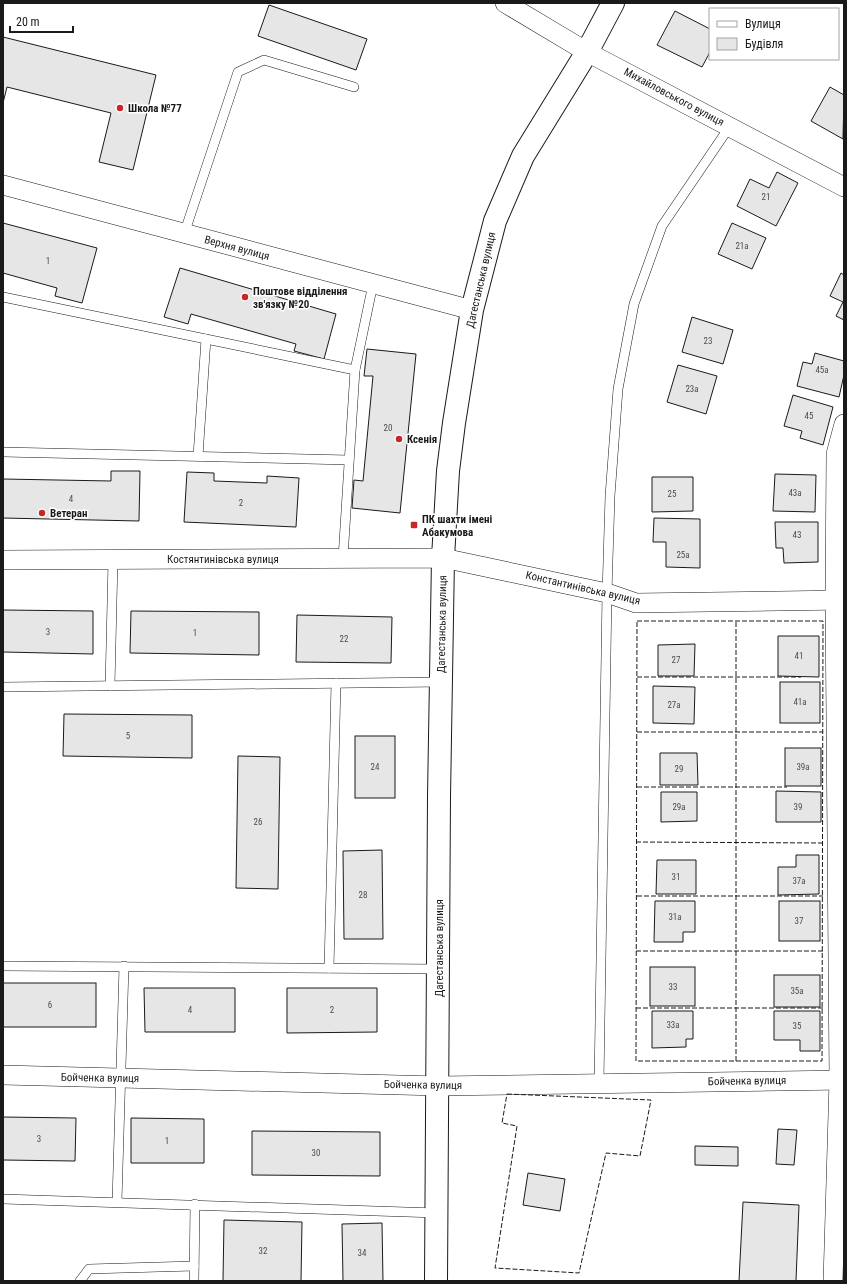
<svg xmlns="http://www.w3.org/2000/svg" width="847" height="1284" viewBox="0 0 847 1284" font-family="'Roboto Condensed',sans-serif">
  <rect width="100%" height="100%" fill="#fff"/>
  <!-- building -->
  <g fill="#e6e6e6" stroke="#1a1a1a">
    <path d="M269,5L367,39L356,70L258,36Z"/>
    <path d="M675,11L710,29V52L702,67L657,45Z"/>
    <path d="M3,37L156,75L133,170L99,162L111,113L7,87L3,103Z"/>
    <path d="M830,87L844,95L843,139L811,121Z"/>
    <path d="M777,172L798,183L776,226L737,206L750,179L769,188Z"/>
    <path d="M3,223L97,248L82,303L55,296L57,288L3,273Z"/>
    <path d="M732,223L766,238L752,269L718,254Z"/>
    <path d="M180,268L336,314L324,359L294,351L296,344L191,314L188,324L164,317Z"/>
    <path d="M841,273L844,275V320L836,316L843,302L830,296Z"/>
    <path d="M692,317L733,330L723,364L682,352Z"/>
    <path d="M367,349L416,354L400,513L352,508L354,480L363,481L373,376H364Z"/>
    <path d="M815,353L844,361V375L839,397L797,386L803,362L812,364Z"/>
    <path d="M678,365L717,376L706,414L667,402Z"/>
    <path d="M793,395L833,407L823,445L800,438L802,431L784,426Z"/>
    <path d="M111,471H140L139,521L3,518V479L111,481Z"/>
    <path d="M187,472L214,473V481L267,483V476L299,478L296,527L184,522Z"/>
    <path d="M775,474L816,475L815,512L773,511Z"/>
    <path d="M652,477H693V511L652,512Z"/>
    <path d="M654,518L700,519V568L666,567V542H653Z"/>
    <path d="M775,522H818V562L784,563L783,548H776Z"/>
    <path d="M3,610L93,611V654L3,652Z"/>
    <path d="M131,611L259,612V655L130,653Z"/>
    <path d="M297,615L392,617L391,663L296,662Z"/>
    <path d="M778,636H819V677L778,676Z"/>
    <path d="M695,644L694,676H658V645Z"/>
    <rect x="780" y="682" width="40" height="41"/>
    <path d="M653,686L695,687L694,724L653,723Z"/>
    <path d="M64,714L192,715V758L63,756Z"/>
    <rect x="355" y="736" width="40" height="62"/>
    <rect x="785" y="748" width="36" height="38"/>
    <path d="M660,753H697L698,785H660Z"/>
    <path d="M238,756L280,757L278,889L236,888Z"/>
    <path d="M776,791L821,792V822H776Z"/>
    <path d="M661,792H697V821L661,822Z"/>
    <path d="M382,850L383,939H344L343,851Z"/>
    <path d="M796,855H819V894L778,895V867H796Z"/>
    <path d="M657,860H696V894H656Z"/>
    <path d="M655,901H695V932H683V942H654Z"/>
    <rect x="779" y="901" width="41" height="40"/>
    <rect x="650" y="967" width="45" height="39"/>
    <rect x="774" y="975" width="46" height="32"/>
    <rect x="3" y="983" width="93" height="44"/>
    <path d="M144,988H235V1032H145Z"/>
    <path d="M287,988H377V1032L287,1033Z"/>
    <path d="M652,1011H693V1039H686V1047L652,1048Z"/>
    <path d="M774,1011H820V1051H800V1040H774Z"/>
    <path d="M3,1117L76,1118L75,1161L3,1160Z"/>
    <path d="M131,1118L204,1119V1163H131Z"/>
    <path d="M778,1129L797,1130L794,1165L776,1164Z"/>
    <path d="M252,1131L380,1132V1176L252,1175Z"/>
    <path d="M695,1146L738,1147V1166L695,1165Z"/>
    <path d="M528,1173L565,1179L560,1211L523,1205Z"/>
    <path d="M743,1202L799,1205L796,1281H739Z"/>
    <path d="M224,1220L302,1222L301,1281H223Z"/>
    <path d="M382,1223L383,1281H343L342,1224Z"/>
  </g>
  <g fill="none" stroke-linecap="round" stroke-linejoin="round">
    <!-- lane casing -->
    <g stroke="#1a1a1a" stroke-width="10">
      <g id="lane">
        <path d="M184,234L238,72L264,60L354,87"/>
        <path d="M3,297L355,370"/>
        <path d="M3,452L349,460"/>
        <path d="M198,456L206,339"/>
        <path d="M343,558L355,370L373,284"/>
        <path d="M110,686L113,560"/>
        <path d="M3,687L441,682"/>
        <path d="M3,966L439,969"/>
        <path d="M329,968L336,683"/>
        <path d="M599,1082L607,593L610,496L618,389L634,304L662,226L730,126"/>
        <path d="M3,1199L437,1213"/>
        <path d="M117,1202L124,966"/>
        <path d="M80,1281L89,1269L194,1266"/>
        <path d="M194,1281L195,1204"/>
      </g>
    </g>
    <!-- street casing -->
    <g stroke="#1a1a1a" stroke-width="20">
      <g id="street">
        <path d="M505,3L587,52L844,187"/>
        <path d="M3,185L472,310"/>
        <path d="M3,560L443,558L607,593L636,603L844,600"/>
        <path d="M3,1075L439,1086L844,1080"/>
        <path d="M833,1281L839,1080L835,600L836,454L844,424"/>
      </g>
    </g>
    <!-- secondary casing -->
    <g stroke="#1a1a1a" stroke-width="24">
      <path id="secondary" d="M436,1281L439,797L443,558L448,471L454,423L472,310L495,221L523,156L587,52L613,3"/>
    </g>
    <!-- lane -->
    <use href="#lane" stroke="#fff" stroke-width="9"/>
    <!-- street -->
    <use href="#street" stroke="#fff" stroke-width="19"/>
    <!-- secondary -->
    <use href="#secondary" stroke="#fff" stroke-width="22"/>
    <!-- fence -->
    <g stroke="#1a1a1a" stroke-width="1" stroke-dasharray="5 2" stroke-linecap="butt">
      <path d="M637,621H823L822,1061H636Z"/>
      <path d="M637,677H801"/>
      <path d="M637,732H823"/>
      <path d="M637,787H787"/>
      <path d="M636,842L823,843"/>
      <path d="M637,896H823"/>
      <path d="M636,951H823"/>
      <path d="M636,1008H823"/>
      <path d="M736,1061V621"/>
      <path d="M507,1094L651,1100L640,1156L606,1153L579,1273L495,1268L517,1126L502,1123Z"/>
    </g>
  </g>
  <!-- markers -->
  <g fill="#c62828" stroke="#fff" stroke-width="1.5">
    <circle cx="120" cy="108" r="4"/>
    <circle cx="245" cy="297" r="4"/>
    <circle cx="399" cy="439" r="4"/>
    <circle cx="42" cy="513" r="4"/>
    <rect x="410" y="521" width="8" height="8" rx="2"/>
  </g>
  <g text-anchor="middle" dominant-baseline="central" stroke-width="3" stroke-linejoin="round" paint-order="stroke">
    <!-- number labels -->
    <g font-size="9" fill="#4d4d4d">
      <text x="766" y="197">21</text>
      <text x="742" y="246">21а</text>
      <text x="48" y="261">1</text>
      <text x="708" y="341">23</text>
      <text x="822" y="370">45а</text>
      <text x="692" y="389">23а</text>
      <text x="809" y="416">45</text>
      <text x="388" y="428">20</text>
      <text x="795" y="493">43а</text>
      <text x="672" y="494">25</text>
      <text x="71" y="499">4</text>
      <text x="241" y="503">2</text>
      <text x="797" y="535">43</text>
      <text x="683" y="555">25а</text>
      <text x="48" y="632">3</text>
      <text x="195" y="633">1</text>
      <text x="344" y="639">22</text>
      <text x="799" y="656">41</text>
      <text x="676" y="660">27</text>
      <text x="800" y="702">41а</text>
      <text x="674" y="705">27а</text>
      <text x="128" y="736">5</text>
      <text x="375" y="767">24</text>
      <text x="803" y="767">39а</text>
      <text x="679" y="769">29</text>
      <text x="679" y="807">29а</text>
      <text x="798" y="807">39</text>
      <text x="258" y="822">26</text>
      <text x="676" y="877">31</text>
      <text x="799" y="881">37а</text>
      <text x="363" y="895">28</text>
      <text x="675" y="917">31а</text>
      <text x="799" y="921">37</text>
      <text x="673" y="987">33</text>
      <text x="797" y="991">35а</text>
      <text x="50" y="1005">6</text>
      <text x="190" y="1010">4</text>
      <text x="332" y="1010">2</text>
      <text x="673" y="1025">33а</text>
      <text x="797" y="1026">35</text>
      <text x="39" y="1139">3</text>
      <text x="167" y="1141">1</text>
      <text x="316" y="1153">30</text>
      <text x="263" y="1251">32</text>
      <text x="362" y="1253">34</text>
    </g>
    <!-- street labels -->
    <g font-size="11" fill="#1a1a1a" stroke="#fff">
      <text transform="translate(674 97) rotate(28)">Михайловського вулиця</text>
      <text transform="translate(237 248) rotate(15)">Верхня вулиця</text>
      <text transform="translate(481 280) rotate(-77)">Дагестанська вулиця</text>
      <text x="223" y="559">Костянтинівська вулиця</text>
      <text transform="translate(583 588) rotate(13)">Константинівська вулиця</text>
      <text transform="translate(442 624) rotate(-89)">Дагестанська вулиця</text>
      <text transform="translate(439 948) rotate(-90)">Дагестанська вулиця</text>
      <text transform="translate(100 1078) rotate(1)">Бойченка вулиця</text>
      <text transform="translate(747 1081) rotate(-1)">Бойченка вулиця</text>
      <text transform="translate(423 1085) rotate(1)">Бойченка вулиця</text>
    </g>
    <!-- poi labels -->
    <g font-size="11" font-weight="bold" fill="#1a1a1a" stroke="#fff" text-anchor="start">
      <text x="128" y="108">Школа №77</text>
      <text x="253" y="291">Поштове відділення<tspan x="253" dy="13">зв'язку №20</tspan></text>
      <text x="407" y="439">Ксенія</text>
      <text x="50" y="513">Ветеран</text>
      <text x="422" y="519">ПК шахти імені<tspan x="422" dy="13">Абакумова</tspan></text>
    </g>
  </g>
  <!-- border -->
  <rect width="847" height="1284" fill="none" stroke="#1a1a1a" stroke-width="8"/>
  <!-- legend -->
  <rect x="709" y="8" width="130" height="52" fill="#ffffff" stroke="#a3a3a3"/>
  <rect x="717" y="21" width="20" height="6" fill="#ffffff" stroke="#a3a3a3"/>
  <text x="745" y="28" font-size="12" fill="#1a1a1a">Вулиця</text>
  <rect x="717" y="38" width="20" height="12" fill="#e6e6e6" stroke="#a3a3a3"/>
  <text x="745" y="48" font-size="12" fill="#1a1a1a">Будівля</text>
  <!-- scale -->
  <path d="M10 26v6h63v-6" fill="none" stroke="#1a1a1a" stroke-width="2"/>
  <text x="16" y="26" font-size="12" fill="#1a1a1a" stroke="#ffffff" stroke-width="3" paint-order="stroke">20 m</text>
</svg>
